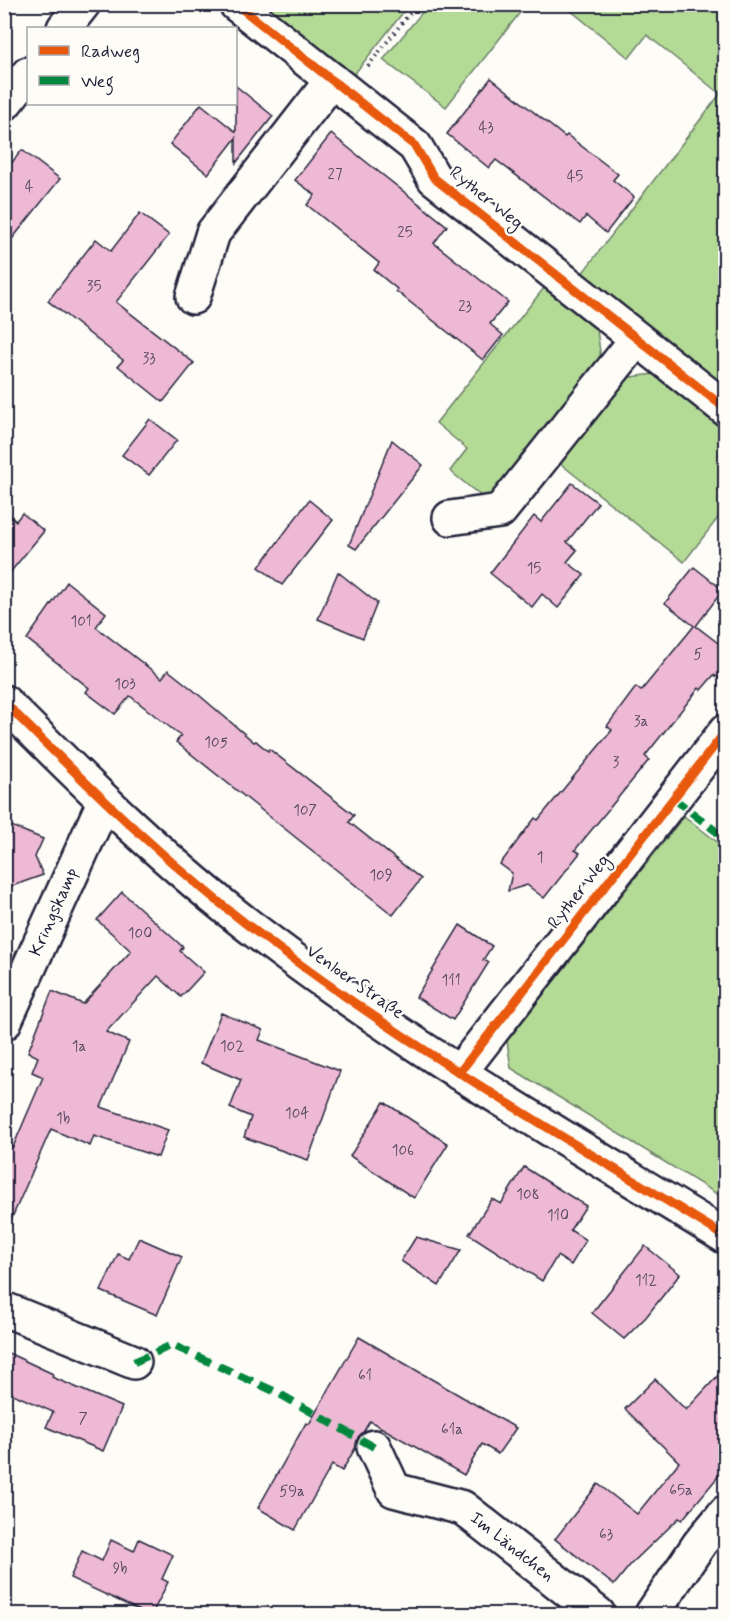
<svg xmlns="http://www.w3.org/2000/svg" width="730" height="1619" viewBox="0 0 730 1619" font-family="Mynerve,sans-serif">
  <rect width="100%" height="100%" fill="#fdfcf7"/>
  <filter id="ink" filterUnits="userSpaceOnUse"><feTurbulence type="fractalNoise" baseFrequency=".0167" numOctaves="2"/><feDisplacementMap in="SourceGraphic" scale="12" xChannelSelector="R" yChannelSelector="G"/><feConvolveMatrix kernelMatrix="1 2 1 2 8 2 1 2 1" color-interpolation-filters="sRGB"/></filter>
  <g filter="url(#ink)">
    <!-- green -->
    <g fill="#b4db96" stroke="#6b7e68" stroke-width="1.5">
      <path d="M259,5H409L352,77Z"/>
      <path d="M428,5H526L446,107L383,60Z"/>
      <path d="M564,5H725V388L581,275L720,94L647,35L629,58Z"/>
      <path d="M544,288L597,330L601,359L487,501L450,471L467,449L436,423Z"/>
      <path d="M654,374L725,430V509L684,562L557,461L623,378Z"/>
      <path d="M684,816L725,848V1199L511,1068L507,1041Z"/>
    </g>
    <!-- building -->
    <g fill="#eeb9d4" stroke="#22223b" stroke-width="1.5">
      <path d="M491,78L565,137L567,135L618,174L613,180L634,197L606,233L586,216L580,224L496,160L489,168L447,134Z"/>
      <path d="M236,86L273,116L236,163V138L208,174L170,144L201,104L236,132Z"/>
      <path d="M331,134L447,226L434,243L508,302L490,324L503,335L483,360L396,291L397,289L374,270L379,263L307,205L315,195L295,180Z"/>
      <path d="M22,150L60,179L4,249V172Z"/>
      <path d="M140,213L169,235L116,302L194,363L163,402L118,366L123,360L48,301L96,239L111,251Z"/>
      <path d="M150,419L177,440L149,475L122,455Z"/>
      <path d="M392,440L423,465L356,549L349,545Z"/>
      <path d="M572,483L598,503L567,542L577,550L567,562L584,575L558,608L542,594L532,607L490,573L534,516L541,522Z"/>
      <path d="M309,500L333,520L282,585L259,567Z"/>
      <path d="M4,511L16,521L22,513L44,531L4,580Z"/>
      <path d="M694,567L723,590L696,626L726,649V683L714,675L701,690L699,688L645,756L649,760L575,850L580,853L544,898L527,885L508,891L512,873L500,864L535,818L538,820L612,730L607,726L636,687L641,691L694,626L665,603Z"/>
      <path d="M338,572L377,603L363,638L318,619Z"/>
      <path d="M67,582L106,613L96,627L162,678L168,670L192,689L254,742L256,741L268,751L269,749L354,815L349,822L421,879L393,915L176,742L181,736L130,696L115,714L86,692L89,688L27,639Z"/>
      <path d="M4,823L43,839L35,857L43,875L4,889Z"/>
      <path d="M122,892L183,947L180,951L204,972L181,997L158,976L106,1032L129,1042L101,1107L168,1130L158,1157L94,1136L90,1146L51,1129L4,1236V1144L13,1147L43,1077L32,1072L38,1057L28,1052L52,991L83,1004L131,951L97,920Z"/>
      <path d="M460,925L492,946L483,960L489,962L453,1020L416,997Z"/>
      <path d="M221,1013L263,1030L259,1040L340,1071L308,1160L244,1137L251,1117L230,1108L241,1080L201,1063Z"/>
      <path d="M384,1102L448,1144L414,1198L350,1156Z"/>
      <path d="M524,1167L586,1206L570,1230L586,1240L571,1265L557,1256L542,1281L469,1234L492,1199L501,1204Z"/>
      <path d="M416,1237L461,1250L439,1286L401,1261Z"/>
      <path d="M139,1238L182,1257L157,1315L101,1291L118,1254L129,1259Z"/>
      <path d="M645,1246L680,1274L646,1317L624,1339L592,1313Z"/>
      <path d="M359,1337L516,1428L498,1454L482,1444L464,1475L370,1421L364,1431L358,1437L356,1447L342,1471L332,1465L295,1530L258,1508L306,1423L309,1424Z"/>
      <path d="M4,1351L53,1374L52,1377L122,1407L103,1451L46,1427L53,1412L4,1390Z"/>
      <path d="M726,1367V1467L682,1520L679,1518L631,1564L614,1585L555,1539L598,1484L637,1514L679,1462L625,1409L655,1379L686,1410Z"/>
      <path d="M139,1539L173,1555L162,1579L168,1582L152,1614H147L70,1578L82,1551L102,1561L111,1540L134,1551Z"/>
    </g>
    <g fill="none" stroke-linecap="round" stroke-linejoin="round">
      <!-- minor casing -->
      <g stroke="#22223b" stroke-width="38">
        <g id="minor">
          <path d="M236,4L415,146L434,178L726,409"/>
          <path d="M64,28L83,4"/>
          <path d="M4,104L28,74"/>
          <path d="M193,297L213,233L332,80"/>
          <path d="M450,518L500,511L637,339"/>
          <path d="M4,702C86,784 169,866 262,936C409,1048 569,1140 726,1237"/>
          <path d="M4,1023L104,802"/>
          <path d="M459,1073L726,731"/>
          <path d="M4,1309L134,1362"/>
          <path d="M374,1447L394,1490L463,1508L598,1614"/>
          <path d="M652,1614L700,1543L726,1512"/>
        </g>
      </g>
      <!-- path -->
      <path stroke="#22223b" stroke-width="4" stroke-dasharray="1.5 4.5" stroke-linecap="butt" d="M368,66L417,4"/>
      <!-- minor -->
      <use href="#minor" stroke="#fdfcf7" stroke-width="33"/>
      <!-- quiet -->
      <g stroke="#00873e" stroke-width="8" stroke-dasharray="15 8" stroke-linecap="butt">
        <path d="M673,798L726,839"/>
        <path d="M134,1362L172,1345L276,1392L374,1447"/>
      </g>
      <!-- cycleway casing -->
      <g stroke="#fdfcf7" stroke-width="13">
        <g id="cycleway">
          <path d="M236,4L415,146L434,178L726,409"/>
          <path d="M4,702C86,784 169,866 262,936C409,1048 569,1140 726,1237"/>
          <path d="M459,1073L726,731"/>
        </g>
      </g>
      <!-- cycleway -->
      <use href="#cycleway" stroke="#e8590c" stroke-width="9"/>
    </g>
  </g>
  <g text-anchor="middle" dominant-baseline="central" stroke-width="5" stroke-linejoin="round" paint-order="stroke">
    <!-- number labels -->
    <g font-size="15" fill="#554861">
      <text x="486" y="128">43</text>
      <text x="335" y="175">27</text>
      <text x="575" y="177">45</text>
      <text x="29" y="187">4</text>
      <text x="405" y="233">25</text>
      <text x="94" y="287">35</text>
      <text x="465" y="307">23</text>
      <text x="149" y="359">33</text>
      <text x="534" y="569">15</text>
      <text x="81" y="622">101</text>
      <text x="698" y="655">5</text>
      <text x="125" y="685">103</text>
      <text x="641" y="722">3a</text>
      <text x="216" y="743">105</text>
      <text x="616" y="763">3</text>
      <text x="305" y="811">107</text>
      <text x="540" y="858">1</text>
      <text x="381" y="876">109</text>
      <text x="140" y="934">100</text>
      <text x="451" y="981">111</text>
      <text x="79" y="1047">1a</text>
      <text x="232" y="1047">102</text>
      <text x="297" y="1114">104</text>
      <text x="63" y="1119">1b</text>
      <text x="403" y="1151">106</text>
      <text x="528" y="1195">108</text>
      <text x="558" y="1216">110</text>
      <text x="646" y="1281">112</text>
      <text x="365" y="1376">61</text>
      <text x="83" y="1419">7</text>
      <text x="452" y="1430">61a</text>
      <text x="681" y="1491">65a</text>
      <text x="292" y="1492">59a</text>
      <text x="606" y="1535">63</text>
      <text x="120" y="1569">9b</text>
    </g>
    <!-- street labels -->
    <g font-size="18" fill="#22223b" stroke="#fdfcf7">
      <text transform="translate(486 198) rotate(39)">Ryther Weg</text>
      <text transform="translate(579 892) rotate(-52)">Ryther Weg</text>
      <text transform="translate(54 912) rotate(-66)">Kringskamp</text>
      <text transform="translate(355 982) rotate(35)">Venloer Straße</text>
      <text transform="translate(512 1547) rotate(38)">Im Ländchen</text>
    </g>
  </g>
  <!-- margin -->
  <rect width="730" height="1619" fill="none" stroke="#fdfcf7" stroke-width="24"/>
  <rect x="12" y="12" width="706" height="1595" fill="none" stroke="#22223b" stroke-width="2" filter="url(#ink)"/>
  <!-- legend -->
  <rect x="27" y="27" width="210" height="78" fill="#fdfcf7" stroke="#a5a5ac" stroke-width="1.5"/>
  <rect x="39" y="46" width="30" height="9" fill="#e8590c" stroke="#a5a5ac" stroke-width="1.5"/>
  <text x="81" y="57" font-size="18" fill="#22223b">Radweg</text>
  <rect x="39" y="76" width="30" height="9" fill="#00873e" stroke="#a5a5ac" stroke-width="1.5"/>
  <text x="81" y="87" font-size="18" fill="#22223b">Weg</text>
</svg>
